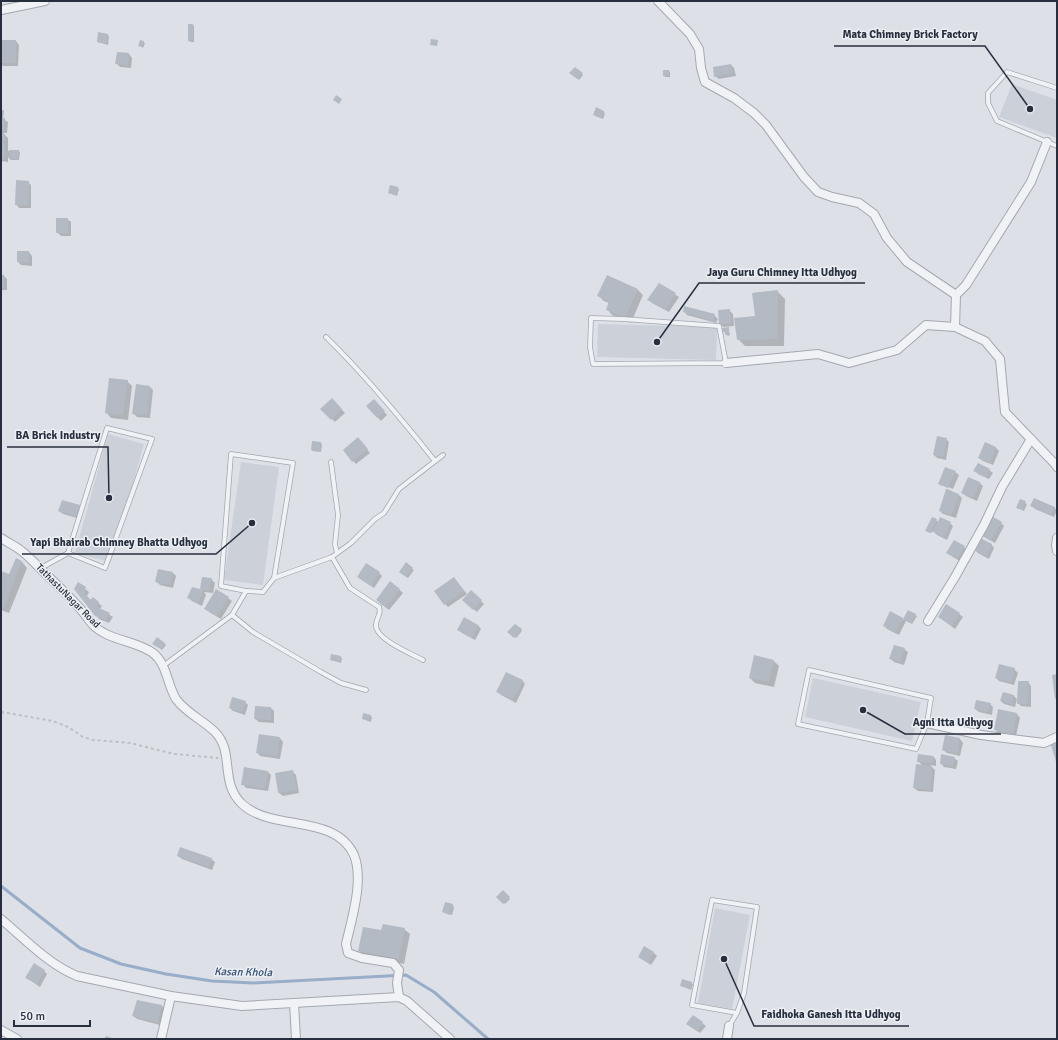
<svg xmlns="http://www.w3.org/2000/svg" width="1058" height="1040" viewBox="0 0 1058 1040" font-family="Signika,sans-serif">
  <rect width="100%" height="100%" fill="#dde1e7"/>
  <!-- built -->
  <g fill="#cbd0d9">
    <path d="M1012,84L1057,100V138L999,117Z"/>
    <path d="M598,324L717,327L716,360L597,357Z"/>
    <path d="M108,434L144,444L111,562L75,553Z"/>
    <path d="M241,462L279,467L263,585L224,580Z"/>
    <path d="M813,678L921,702L912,741L805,717Z"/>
    <path d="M715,908L750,915L732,1009L698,1003Z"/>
  </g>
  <!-- shadow -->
  <g fill="#0003">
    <path d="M193,25L194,26V42H191L189,41Z"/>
    <path d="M108,35L109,36L108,45L98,42Z"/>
    <path d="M1,41H16L19,45L18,66H3L1,63Z"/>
    <path d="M141,41L145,43L143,48L139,45Z"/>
    <path d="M129,54L132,58L131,68L120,67L116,63Z"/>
    <path d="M731,65L734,68L736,76L719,79L715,76Z"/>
    <path d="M575,68L583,75L579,80L571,73Z"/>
    <path d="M669,71L670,72V77H665L664,75Z"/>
    <path d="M1,109L4,111L3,119L8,122L7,133H3L8,138V151H18L20,152L19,160H11L8,157V162L1,161Z"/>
    <path d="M596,109L605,113L603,119L595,116Z"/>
    <path d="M28,182L31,185V208H19L16,204Z"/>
    <path d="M398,188L399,189L397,196L389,193Z"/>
    <path d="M67,219L71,222V236H61L57,232Z"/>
    <path d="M18,252H29L32,256V266L21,265L18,262Z"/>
    <path d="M1,276H4L7,279V290H1Z"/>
    <path d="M607,276L638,290L643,295L631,323L612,315L607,309L609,303L604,301L599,296Z"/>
    <path d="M659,285L679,297L669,312L652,303L649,300Z"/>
    <path d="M778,292L785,299L784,346H745L738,339Z"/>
    <path d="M729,310L733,314L734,326L723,327L720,323Z"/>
    <path d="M684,311L714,315L718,319L716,323L687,315Z"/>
    <path d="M728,328L730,335L728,336L724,332Z"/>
    <path d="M127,381L132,386L128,420L111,418L106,412Z"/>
    <path d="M150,387L153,390L150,418L137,417L133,413Z"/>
    <path d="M332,399L345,413L335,422L322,409Z"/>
    <path d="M377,404L387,415L381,421L368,406Z"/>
    <path d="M946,439L949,442L946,460L937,458L934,455Z"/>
    <path d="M361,442L370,453L356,464L353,461Z"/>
    <path d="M320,443L322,444L321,452L313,451L312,450Z"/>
    <path d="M985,443L996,448L999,451L993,465L983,461L979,458Z"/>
    <path d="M975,470H989L993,473L989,479L978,474Z"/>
    <path d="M955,472L959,475L953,489L941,484V486L939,483Z"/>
    <path d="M980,483L983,486L977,501L966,496L962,493Z"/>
    <path d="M942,487L952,491L951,492L959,495L962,498L956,518L943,514L940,511L947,489Z"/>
    <path d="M1020,500L1027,504L1024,511L1017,508Z"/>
    <path d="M1031,505L1054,507L1057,511L1054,517L1035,509Z"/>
    <path d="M79,506L83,510L80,519L63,514L59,511Z"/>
    <path d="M936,520L938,522L950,523L953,526L947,540L937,535L933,531L931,533L928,532Z"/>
    <path d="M1001,523L1004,526L995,543L980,534Z"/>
    <path d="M991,544L994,548L989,559L978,553L975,550Z"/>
    <path d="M964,547L967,550L961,562L947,553Z"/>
    <path d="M16,560L22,562L27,568L9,613L1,610V572L10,575Z"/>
    <path d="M412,569L414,570L408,578L401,573Z"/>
    <path d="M173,573L176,576L173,588L160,585L156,581Z"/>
    <path d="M379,573L382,576L374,588L362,580Z"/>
    <path d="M203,578L211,579L215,583L213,593L204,592L206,595L202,606L192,601L189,598L201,591Z"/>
    <path d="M454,578L467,594L448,607L445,604Z"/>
    <path d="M391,582L403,593L389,610L380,603Z"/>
    <path d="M78,584L89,592L87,596L91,601L98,603L102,606L100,609L113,617L109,623L99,619L96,615Z"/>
    <path d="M471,592L484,604L477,612L463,600Z"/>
    <path d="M228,598L232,601L221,619L209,612Z"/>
    <path d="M947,605L963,617L955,629L939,617Z"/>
    <path d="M909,611L917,616L912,624L906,621L899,635L887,629L884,625L902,618L904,620Z"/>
    <path d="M478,625L481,629L475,640L462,633L459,630Z"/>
    <path d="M515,625L522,631L516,638L509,632Z"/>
    <path d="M164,643L166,645L162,650L155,645Z"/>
    <path d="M904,649L908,652L904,665L894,662L890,658Z"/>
    <path d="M340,657L342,658L341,663L331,660Z"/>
    <path d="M774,661L779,666L774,687L755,683L750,678Z"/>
    <path d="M1014,669L1018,673L1014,685L999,681L996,678Z"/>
    <path d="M522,680L525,684L516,703L501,695L498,692Z"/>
    <path d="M1028,682L1031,686V707L1021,706L1018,703Z"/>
    <path d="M1003,693L1014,696L1017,699L1015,707L1004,704L1001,701Z"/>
    <path d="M245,702L248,705L245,715L233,711L230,708Z"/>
    <path d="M990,704L993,707L992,715L979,712L975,709Z"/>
    <path d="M271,708L274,711V723L259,722L255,719Z"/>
    <path d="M999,711L1017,714L1020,718L1016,736L998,733L995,729Z"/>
    <path d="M370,716L372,717L371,722L363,719Z"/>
    <path d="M946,736L960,739L963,743L960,756L947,753L943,750Z"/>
    <path d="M280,738L283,742L280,759L260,756L257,752Z"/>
    <path d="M933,756L936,760V766L930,765L935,770L933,792L918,791L914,788L922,765L918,761Z"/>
    <path d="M954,758L958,761L956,769L944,767L941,763Z"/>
    <path d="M268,772L271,775L268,791L246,788L243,784Z"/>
    <path d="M293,772L296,775L299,793L283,796L279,793Z"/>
    <path d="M178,856L211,859L215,862L212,870L182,859Z"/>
    <path d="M503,891L510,899L505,904L498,897Z"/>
    <path d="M452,905L454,907L452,915L443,912Z"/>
    <path d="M404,929L410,934L404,964L364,956L359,951L382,932Z"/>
    <path d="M654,953L657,956L651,965L639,957Z"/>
    <path d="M44,971L47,974L40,987L27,978Z"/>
    <path d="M691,983L693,984L691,990L682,986Z"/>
    <path d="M162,1006L165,1009L160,1025L137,1019L133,1016Z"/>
    <path d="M693,1016L706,1026L700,1033L687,1024Z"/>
  </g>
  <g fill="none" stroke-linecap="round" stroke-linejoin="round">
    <!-- stream -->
    <path stroke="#98adc7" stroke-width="3" d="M1,886L80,948L121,964L166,974L212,981L253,983L406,975L434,992L488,1039"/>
  </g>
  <!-- building -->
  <g fill="#b4bac4">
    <rect x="188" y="24" width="5" height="17"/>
    <path d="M98,32L108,34L107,44L97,42Z"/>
    <path d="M431,39L438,40L437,46L430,45Z"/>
    <rect x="1" y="40" width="15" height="23"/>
    <path d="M140,40L144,41L142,47L138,46Z"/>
    <path d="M117,52L129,53L128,65L115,64Z"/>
    <path d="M731,64L733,73L714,77L713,67Z"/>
    <path d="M575,67L583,73L577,79L569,73Z"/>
    <rect x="663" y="70" width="6" height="6"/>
    <path d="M336,95L342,99L339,104L333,100Z"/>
    <path d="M596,107L604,111L602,118L593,115Z"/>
    <path d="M1,118H5L4,130H1Z"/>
    <rect x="1" y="134" width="4" height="25"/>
    <path d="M9,150H19L18,159H9Z"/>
    <path d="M16,180L29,181L28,205H15Z"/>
    <path d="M390,185L398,187L396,195L388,193Z"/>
    <rect x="56" y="218" width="12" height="15"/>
    <path d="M17,251H29V263L17,262Z"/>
    <rect x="1" y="275" width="3" height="12"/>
    <path d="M607,275L638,289L625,318L606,310L609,301L597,296Z"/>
    <path d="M659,283L676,293L666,309L647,300Z"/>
    <path d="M778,290L777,339L737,340L734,318L755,316L752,293Z"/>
    <path d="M684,306L715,314L713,321L683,312Z"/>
    <path d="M730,309L731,323L719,324L718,310Z"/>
    <path d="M729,327V334L725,335V332H723L722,328Z"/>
    <path d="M109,378L128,380L123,415L105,413Z"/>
    <path d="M136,384L150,386L147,415L132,414Z"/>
    <path d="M332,398L342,409L331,420L320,409Z"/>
    <path d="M374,399L385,411L377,418L366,406Z"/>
    <path d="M937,436L947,438L943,457L933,455Z"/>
    <path d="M358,437L368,449L352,462L343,450Z"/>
    <path d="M312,441L321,442L320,451L311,450Z"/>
    <path d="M985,442L996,447L990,463L978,458Z"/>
    <path d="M978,463L990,469L986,477L973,471Z"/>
    <path d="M945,467L956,471L948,488L938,484Z"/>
    <path d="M968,477L980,482L973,498L961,493Z"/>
    <path d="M946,489L959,494L952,515L939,511Z"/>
    <path d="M1034,498L1055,507L1051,515L1030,506Z"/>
    <path d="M1020,499L1026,501L1023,510L1016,508Z"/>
    <path d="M62,500L80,505L76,517L58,511Z"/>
    <path d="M990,515L1002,522L991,541L979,534Z"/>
    <path d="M932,517L937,519L930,533L925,531Z"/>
    <path d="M940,517L951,522L944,537L933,532Z"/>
    <path d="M980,538L992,544L986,556L974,550Z"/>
    <path d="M954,540L965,546L957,559L946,553Z"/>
    <path d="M16,558L22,561L4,608L1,607V571L9,574Z"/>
    <path d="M406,562L413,568L406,577L399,572Z"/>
    <path d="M366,563L380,572L371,586L357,577Z"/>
    <path d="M158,569L173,572L170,585L155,582Z"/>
    <path d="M202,577L212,578L209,591L200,589L203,591L198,603L187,598L192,587L200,589Z"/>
    <path d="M454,577L464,591L444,605L434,591Z"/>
    <path d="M390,581L400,589L385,607L376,600Z"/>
    <path d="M78,582L86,587L84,592L90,600L93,597L99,602L97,607L110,613L106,620L95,616L74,589Z"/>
    <path d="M216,589L229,597L217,616L204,609Z"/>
    <path d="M471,590L482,600L473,610L462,600Z"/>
    <path d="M946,604L960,613L952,626L938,617Z"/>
    <path d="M908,610L916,614L911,623L903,619Z"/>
    <path d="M890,611L903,618L895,632L883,626Z"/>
    <path d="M464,617L478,625L472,638L457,630Z"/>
    <path d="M515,624L522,629L514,638L507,632Z"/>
    <path d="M157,637L165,643L161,649L152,644Z"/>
    <path d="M894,645L905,648L900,662L889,659Z"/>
    <path d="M331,654L341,656L340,662L330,660Z"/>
    <path d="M754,655L774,660L769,682L749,678Z"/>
    <path d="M999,664L1015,668L1011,683L995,678Z"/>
    <path d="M506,672L523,680L513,700L496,692Z"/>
    <path d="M1057,674V698L1055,699L1052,675Z"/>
    <path d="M1018,681H1029L1028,704H1017Z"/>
    <path d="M1003,692L1014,695L1011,704L1000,701Z"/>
    <path d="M232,697L246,701L242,712L229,708Z"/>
    <path d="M976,700L991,703L988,712L974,709Z"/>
    <path d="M255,706L271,707V720L254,719Z"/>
    <path d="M998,709L1017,713L1013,734L994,730Z"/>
    <path d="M363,713L371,715L369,721L362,719Z"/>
    <path d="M259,734L280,737L277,756L256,753Z"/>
    <path d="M945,735L960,738L957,754L942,750Z"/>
    <path d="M1057,741V765L1050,742Z"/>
    <path d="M918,754L933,756V763L917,762Z"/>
    <path d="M941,754L955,757L953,766L940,764Z"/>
    <path d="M916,764L932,766L930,790L913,788Z"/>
    <path d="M244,767L268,771L265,788L241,785Z"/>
    <path d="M293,770L297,790L278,793L275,773Z"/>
    <path d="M180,847L212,858L209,867L177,856Z"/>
    <path d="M503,890L510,897L503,904L496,897Z"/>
    <path d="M445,902L453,904L450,915L442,912Z"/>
    <path d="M383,924L405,928L399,959L358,951L363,927L381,930Z"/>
    <path d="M644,946L654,952L648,963L638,957Z"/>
    <path d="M34,963L45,970L37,984L25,978Z"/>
    <path d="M682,979L692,982L690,989L680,986Z"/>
    <path d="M137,1000L162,1005L157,1023L132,1016Z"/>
    <path d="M693,1015L703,1022L697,1031L686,1024Z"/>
    <path d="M106,1036L115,1039H104Z"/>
  </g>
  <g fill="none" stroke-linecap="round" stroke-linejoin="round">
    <!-- lane casing -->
    <g stroke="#a3a8b1" stroke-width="5.5">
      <g id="lane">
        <path d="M1057,88L1007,72L988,93V103L997,121L1057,146"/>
        <path d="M591,318L623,319L719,326L726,363L593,364L590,347Z"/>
        <path d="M326,337C366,376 400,417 435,461"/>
        <path d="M331,462L338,515L335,544L337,553"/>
        <path d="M332,557L350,588L379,607C382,614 376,618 376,625C375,639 412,654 423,660"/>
        <path d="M41,568L68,553L107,428L152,439L105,568L68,553"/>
        <path d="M246,591L221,586L231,454L293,463L274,578"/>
        <path d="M232,615L253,632L321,672L341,683L366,690"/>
        <path d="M163,666L232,615L246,591L263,592L274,578L332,557L351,543L375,519L384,513L399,489L443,455"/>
        <path d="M809,670L931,698L927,723L916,749L798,724Z"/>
        <path d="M729,1026L737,1013L744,993L757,907L712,900L692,1005L737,1013"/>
      </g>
    </g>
    <!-- street casing -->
    <g stroke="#a3a8b1" stroke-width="10">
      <g id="street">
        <path d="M658,1L690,34L699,49L701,68L705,82L734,98L754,113L766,125L804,177L818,192L832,197L859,203L874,214L887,238L907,262L956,295"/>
        <path d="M1,10L45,1"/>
        <path d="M955,327L956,295L966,285L1031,182L1047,142"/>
        <path d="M726,363L818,354L849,363L897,350L926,325L955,327L985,341L1000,359L1005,412L1055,464L1057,467"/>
        <path d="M1,538C7,542 13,545 19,549C29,556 37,566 46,574C56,584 66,593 76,604C82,610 87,618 93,625C109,641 135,640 153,653C167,664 167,684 176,699C186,713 203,720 215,732C235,752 219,782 242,804C272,832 335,813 354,855C364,880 352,918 346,944L348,953L362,958L393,963L399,970L397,983L399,997"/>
        <path d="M1057,538L1056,545L1057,551"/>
        <path d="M928,621L955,577L984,525L1002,487L1031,439"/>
        <path d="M927,723L981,735L1044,743L1057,737"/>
        <path d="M1,919C25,939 48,964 77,976L171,996L242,1006L399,997L407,1001L450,1039"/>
        <path d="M294,1003L296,1039"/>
        <path d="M1,1030L17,1039"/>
        <path d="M161,1039L171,996"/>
        <path d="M727,1039L729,1026"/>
      </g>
    </g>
    <!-- path -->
    <path stroke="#bcbfc5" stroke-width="2" stroke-dasharray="3 3" stroke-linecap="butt" d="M1,712L53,721L68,727L83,737L93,740L130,743L174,754L218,758"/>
    <!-- lane -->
    <use href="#lane" stroke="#f0f2f5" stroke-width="4"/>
    <!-- street -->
    <use href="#street" stroke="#f0f2f5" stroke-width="8"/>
  </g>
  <g text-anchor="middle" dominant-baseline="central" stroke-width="3" stroke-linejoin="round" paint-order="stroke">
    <!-- street labels -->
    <g font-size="10" fill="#272e3d" stroke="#ecf0f5">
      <text transform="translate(68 596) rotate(45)">TathastuNagar Road</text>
    </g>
    <!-- water labels -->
    <g font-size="11" font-style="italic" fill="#314b71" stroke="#ecf0f5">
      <text transform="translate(243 972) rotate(1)">Kasan Khola</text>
    </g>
  </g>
  <!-- callouts -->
  <path fill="none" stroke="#272e3d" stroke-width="1.5" d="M1030 109L985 46H834M657 342L699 283H865M109 498L108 447H7M252 523L216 554H22M863 710L905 734H1001M724 959L754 1026H909"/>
  <g fill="#272e3d" stroke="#ecf0f5" stroke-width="1.5">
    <circle cx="1030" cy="109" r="4"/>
    <circle cx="657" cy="342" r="4"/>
    <circle cx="109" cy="498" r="4"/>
    <circle cx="252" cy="523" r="4"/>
    <circle cx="863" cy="710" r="4"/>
    <circle cx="724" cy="959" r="4"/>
  </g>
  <g font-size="11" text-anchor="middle" font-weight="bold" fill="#272e3d" stroke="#ecf0f5" stroke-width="3" stroke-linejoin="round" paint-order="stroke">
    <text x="910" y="38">Mata Chimney Brick Factory</text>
    <text x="782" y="276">Jaya Guru Chimney Itta Udhyog</text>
    <text x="58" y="439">BA Brick Industry</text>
    <text x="119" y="546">Yapi Bhairab Chimney Bhatta Udhyog</text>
    <text x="953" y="726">Agni Itta Udhyog</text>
    <text x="831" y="1018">Faidhoka Ganesh Itta Udhyog</text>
  </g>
  <!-- border -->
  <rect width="1058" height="1040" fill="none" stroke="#272e3d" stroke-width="4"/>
  <!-- scale -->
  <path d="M14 1020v6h76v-6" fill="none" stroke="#272e3d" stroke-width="2"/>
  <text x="20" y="1020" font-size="12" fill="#272e3d" stroke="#ecf0f5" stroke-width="3" paint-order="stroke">50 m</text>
</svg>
